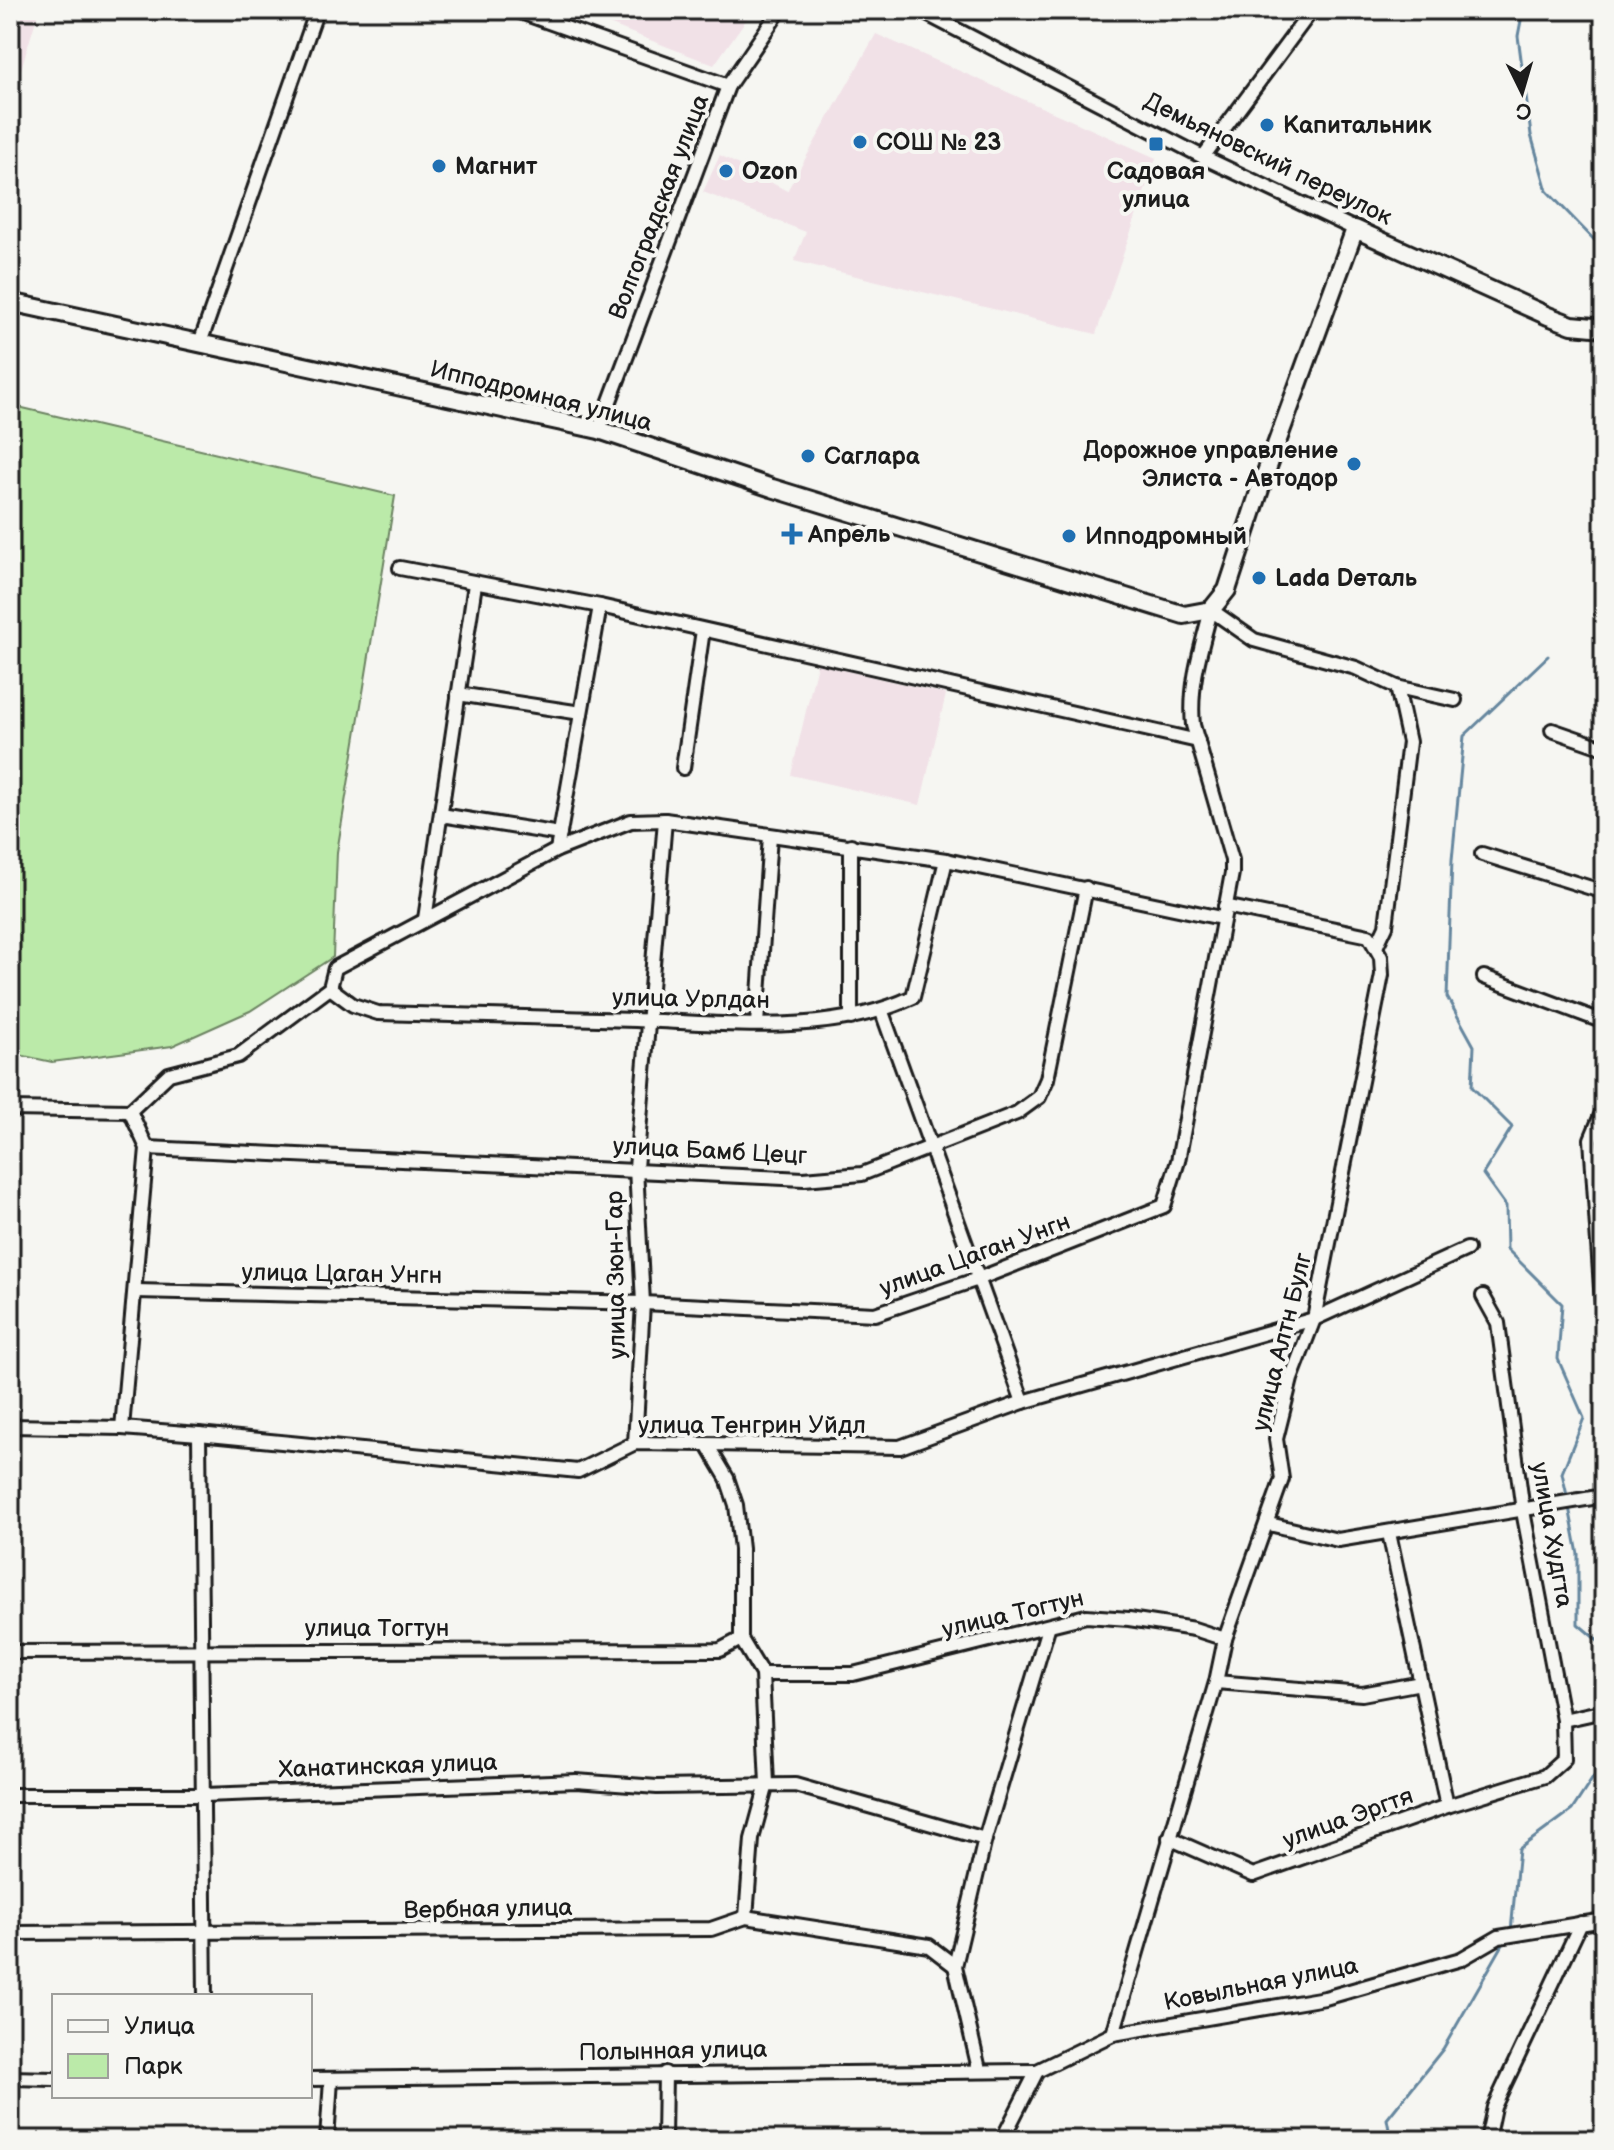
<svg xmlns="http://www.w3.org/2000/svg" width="1614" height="2150" viewBox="0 0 1614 2150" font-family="'Balsamiq Sans',sans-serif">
  <rect width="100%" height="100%" fill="#f6f6f2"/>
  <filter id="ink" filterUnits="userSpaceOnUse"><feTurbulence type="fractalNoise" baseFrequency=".0125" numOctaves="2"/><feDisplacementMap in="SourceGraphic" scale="16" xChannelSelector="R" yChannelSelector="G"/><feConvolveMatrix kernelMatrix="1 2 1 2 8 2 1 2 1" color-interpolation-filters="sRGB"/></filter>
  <g filter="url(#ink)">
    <!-- built -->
    <g fill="#f1e1e7">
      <path d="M10,10H39L21,69L10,66Z"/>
      <path d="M593,10H753L714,65L591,17Z"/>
      <path d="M876,34L1156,158L1096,334L794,261L806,232L703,192L720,155L787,191Z"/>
      <path d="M817,664L946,694L920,805L791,775Z"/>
    </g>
    <!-- green -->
    <path fill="#bbeaa9" stroke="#6c8362" stroke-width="2" d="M10,405L395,496L337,852L333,957L250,1011L172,1046L52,1062L10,1053Z"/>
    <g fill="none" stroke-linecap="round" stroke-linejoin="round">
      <!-- stream -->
      <g stroke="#65869e" stroke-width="3">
        <path d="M1523,10L1518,36L1531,135L1547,191L1604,250"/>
        <path d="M1548,656L1464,736L1452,860L1447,997L1474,1046L1472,1087L1512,1127L1483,1174L1506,1206L1507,1249L1562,1304L1558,1359L1584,1418L1562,1473L1568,1500"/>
        <path d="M1569,1507L1578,1554V1624L1604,1646"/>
        <path d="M1511,1931L1519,1849L1572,1810L1604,1761"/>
        <path d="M1391,2140L1387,2119L1443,2049L1505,1941"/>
      </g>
      <!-- minor casing -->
      <g stroke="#1c1c1c" stroke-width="18">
        <g id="minor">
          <path d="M515,10L728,86"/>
          <path d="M919,10L1203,157L1355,229"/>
          <path d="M1203,157L1312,10"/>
          <path d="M200,343L317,10"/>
          <path d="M599,430L728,86L780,10"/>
          <path d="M400,568L600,606L1198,741"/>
          <path d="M1397,687L1455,700"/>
          <path d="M458,694L581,713"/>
          <path d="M1552,730L1604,748"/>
          <path d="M683,768L703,630"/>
          <path d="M441,815L560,834"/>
          <path d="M557,850L600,606"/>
          <path d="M1482,854L1604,892"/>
          <path d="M425,919L475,584"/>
          <path d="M1484,977L1604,1022"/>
          <path d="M330,988L353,1005L378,1013C464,1015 549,1018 635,1020C726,1023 829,1037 913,997L946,860"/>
          <path d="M882,1012L1023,1402"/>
          <path d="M851,1018V845"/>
          <path d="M757,1024L770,836"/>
          <path d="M1604,1108L1591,1139L1604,1333"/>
          <path d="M10,1109L130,1111"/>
          <path d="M130,1111L169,1074L238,1056L330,988L335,968L557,850L631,821L665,820L946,860L1221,918"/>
          <path d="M147,1148L804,1179L862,1174L1017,1113L1039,1097L1047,1079L1086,888"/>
          <path d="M136,1291L643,1303L875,1314L978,1279L1164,1206L1178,1161L1232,873V860L1193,725C1189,685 1201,649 1211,610L1254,640L1356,668L1397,687L1409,742L1386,926L1377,945"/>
          <path d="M10,1426L122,1428L199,1434L578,1471L635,1443L900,1447L1023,1402L1314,1319L1467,1249"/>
          <path d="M122,1428L147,1148L130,1111"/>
          <path d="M199,1434L205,1996"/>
          <path d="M635,1443L643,1303L636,1168L665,820"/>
          <path d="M708,1446L727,1478L736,1505L741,1549V1639L762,1674L767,1784L752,1839L746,1917"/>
          <path d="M1269,1524L1338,1540L1604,1496"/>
          <path d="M1389,1533L1447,1806"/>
          <path d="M10,1652L720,1650L741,1639"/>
          <path d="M762,1674H853L1086,1616L1129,1619L1194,1629L1225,1639"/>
          <path d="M1216,1682L1362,1694L1421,1683"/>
          <path d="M1563,1720L1604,1711"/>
          <path d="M10,1795H204L576,1781L657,1787L795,1785L985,1839"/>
          <path d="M1169,1838L1253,1875L1447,1806L1545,1776L1564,1759L1563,1720L1523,1511L1498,1323L1483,1296"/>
          <path d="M10,1933L711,1929L746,1917L929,1946L955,1966"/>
          <path d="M1113,2034L1216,1682L1225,1639L1282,1479L1276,1439L1291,1379L1314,1319L1382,975L1381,957L1369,936L1225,906"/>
          <path d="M979,2069L955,1966L985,1839L1048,1628"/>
          <path d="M10,2078L54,2079"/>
          <path d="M310,2079L1037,2071"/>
          <path d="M327,2140L331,2079"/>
          <path d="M664,2140L665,2073"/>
          <path d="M1002,2140L1037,2071L1113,2034L1325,1998L1461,1959L1499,1937L1604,1920"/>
          <path d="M1487,2140L1494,2107L1581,1923"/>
        </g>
      </g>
      <!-- major casing -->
      <g stroke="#1c1c1c" stroke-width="22">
        <path id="major" d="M10,302L599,430L772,488L1184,615L1211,610L1227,590L1261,486L1355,229L1548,316L1572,325L1604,328"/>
      </g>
      <!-- minor -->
      <use href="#minor" stroke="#f6f6f2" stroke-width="12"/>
      <!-- major -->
      <use href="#major" stroke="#f6f6f2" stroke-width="16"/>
    </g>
  </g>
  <!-- markers -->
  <g fill="#1f6fb2" stroke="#f6f6f2" stroke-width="3">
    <circle cx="1267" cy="125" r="8"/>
    <circle cx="860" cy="142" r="8"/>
    <rect x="1148" y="136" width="16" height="16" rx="4"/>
    <circle cx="439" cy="166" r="8"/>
    <circle cx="726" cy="171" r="8"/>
    <circle cx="808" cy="456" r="8"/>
    <circle cx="1354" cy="464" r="8"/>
    <path d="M788 522h8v8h8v8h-8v8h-8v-8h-8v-8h8z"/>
    <circle cx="1069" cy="536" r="8"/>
    <circle cx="1259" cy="578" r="8"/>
  </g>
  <g text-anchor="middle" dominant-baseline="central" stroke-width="8" stroke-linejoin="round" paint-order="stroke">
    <!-- poi labels -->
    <g font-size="24" font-weight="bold" fill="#1c1c1c" stroke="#f6f6f2" text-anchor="start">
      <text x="1283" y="125">Капитальник</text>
      <text x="876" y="142">СОШ № 23</text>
      <text x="455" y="166">Магнит</text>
      <text x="742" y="171">Ozon</text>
      <text x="1156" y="171" text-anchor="middle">Садовая<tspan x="1156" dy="28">улица</tspan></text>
      <text x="1338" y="450" text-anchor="end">Дорожное управление<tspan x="1338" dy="28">Элиста - Автодор</tspan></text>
      <text x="824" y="456">Саглара</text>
      <text x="808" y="534">Апрель</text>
      <text x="1085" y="536">Ипподромный</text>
      <text x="1275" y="578">Lada Dеталь</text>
    </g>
    <!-- street labels -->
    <g font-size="24" fill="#1c1c1c" stroke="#f6f6f2">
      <text transform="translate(1268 159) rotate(26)">Демьяновский переулок</text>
      <text transform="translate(659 207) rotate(-69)">Волгоградская улица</text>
      <text transform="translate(541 396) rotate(14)">Ипподромная улица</text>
      <text transform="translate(691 999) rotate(1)">улица Урлдан</text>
      <text transform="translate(710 1151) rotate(3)">улица Бамб Цецг</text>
      <text transform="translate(975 1255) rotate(-20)">улица Цаган Унгн</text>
      <text transform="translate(342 1274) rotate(1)">улица Цаган Унгн</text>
      <text transform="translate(616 1275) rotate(-91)">улица Зюн-Гар</text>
      <text transform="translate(1282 1342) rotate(-76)">улица Алтн Булг</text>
      <text x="752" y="1425">улица Тенгрин Уйдл</text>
      <text transform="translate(1552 1535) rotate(80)">улица Худгта</text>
      <text transform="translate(1013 1614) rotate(-13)">улица Тогтун</text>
      <text x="377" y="1628">улица Тогтун</text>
      <text transform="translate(388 1766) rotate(-2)">Ханатинская улица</text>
      <text transform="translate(1348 1818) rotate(-20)">улица Эргтя</text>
      <text transform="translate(488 1909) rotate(-1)">Вербная улица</text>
      <text transform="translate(1261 1984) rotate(-11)">Ковыльная улица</text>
      <text transform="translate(673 2051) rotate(-1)">Полынная улица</text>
    </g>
  </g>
  <!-- margin -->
  <rect width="1614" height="2150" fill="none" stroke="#f6f6f2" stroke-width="40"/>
  <rect x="20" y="20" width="1574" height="2110" fill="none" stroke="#1c1c1c" stroke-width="3" filter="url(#ink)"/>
  <!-- legend -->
  <rect x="52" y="1994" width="260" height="104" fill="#f6f6f2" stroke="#9f9f9c" stroke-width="2"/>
  <rect x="68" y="2020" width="40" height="12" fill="#f6f6f2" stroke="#9f9f9c" stroke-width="2"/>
  <text x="124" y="2034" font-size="24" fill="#1c1c1c">Улица</text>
  <rect x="68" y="2054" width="40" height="24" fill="#bbeaa9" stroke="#9f9f9c" stroke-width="2"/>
  <text x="124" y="2074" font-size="24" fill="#1c1c1c">Парк</text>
  <!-- north arrow -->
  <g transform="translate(1522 92) rotate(175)" stroke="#f6f6f2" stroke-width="6" paint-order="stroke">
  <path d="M0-6L14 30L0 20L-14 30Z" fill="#1c1c1c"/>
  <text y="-12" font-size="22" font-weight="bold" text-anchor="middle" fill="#1c1c1c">С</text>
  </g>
</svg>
